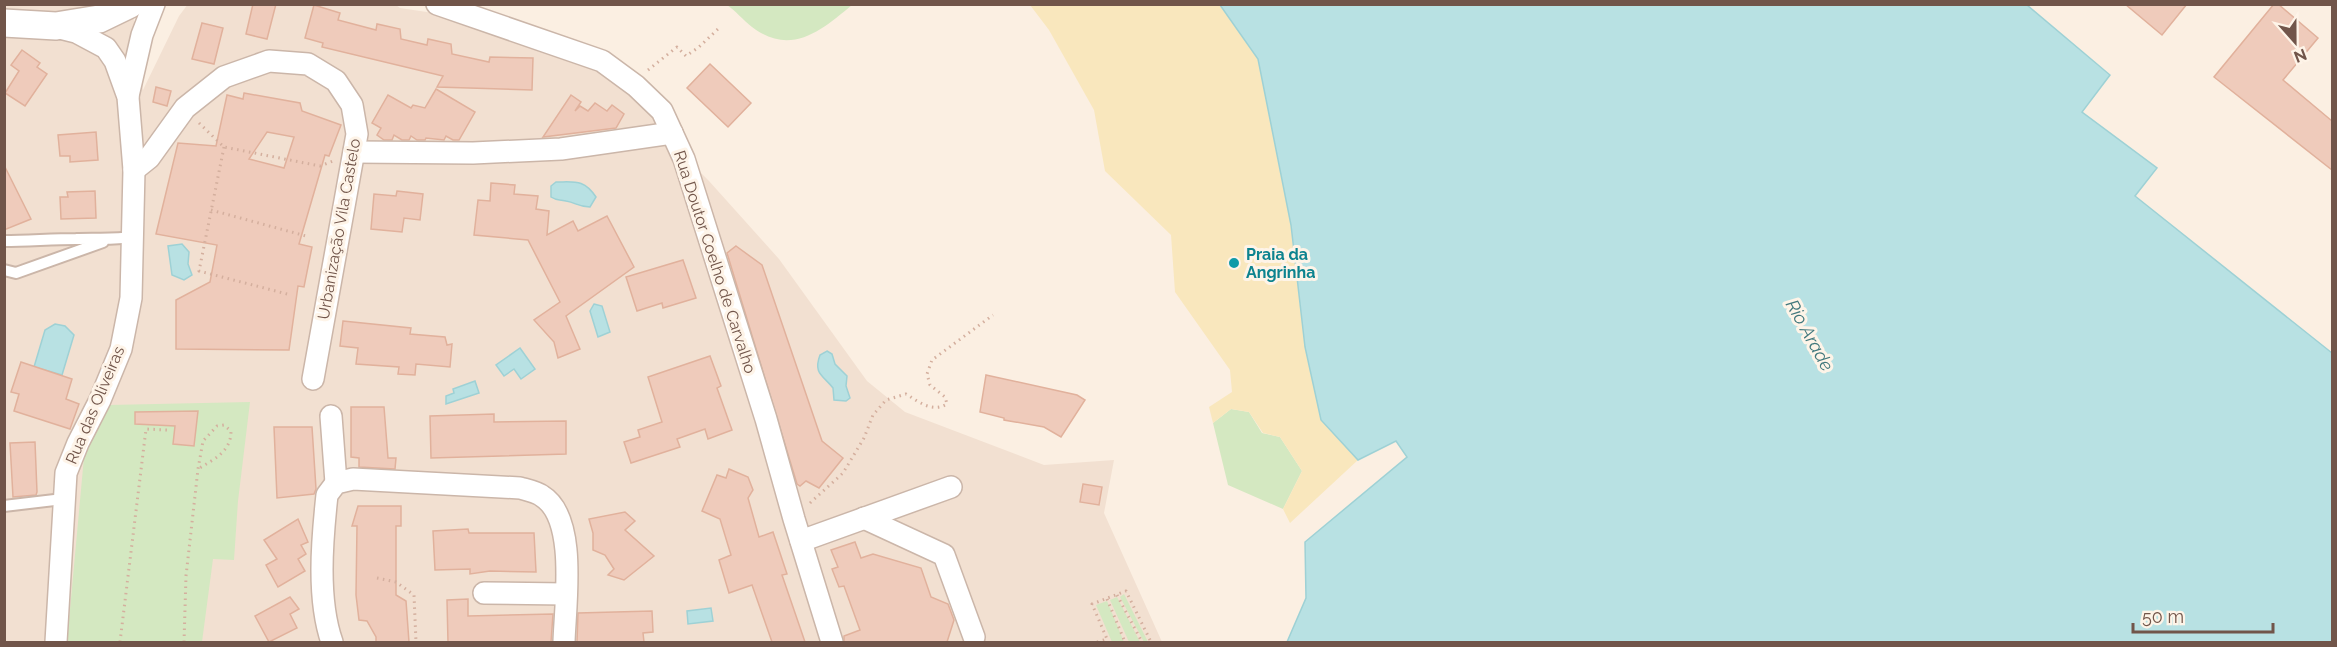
<svg xmlns="http://www.w3.org/2000/svg" width="2337" height="647" viewBox="0 0 2337 647" font-family="Raleway,sans-serif">
  <rect width="100%" height="100%" fill="#fbefe2"/>
  <!-- residential -->
  <path fill="#f2e0d1" d="M188,4L396,5L400,8L447,15L602,68L652,109L666,138L709,181L779,259L867,381L905,412L1044,465L1114,460L1104,513L1162,642H5L4,5H132L143,90L179,16Z"/>
  <!-- green -->
  <g fill="#d4e8c1">
    <path d="M727,5V4L852,5C822,30 791,57 752,27C743,20 736,11 727,5Z"/>
    <path d="M250,402L238,501L234,560L213,559L202,642H67L84,457L108,405Z"/>
    <path d="M1231,409L1249,412L1262,433L1280,437L1302,471L1283,509L1228,485L1213,423Z"/>
    <path d="M1124,594L1148,642H1144L1120,597Z"/>
    <path d="M1117,597L1140,642H1129L1110,600Z"/>
    <path d="M1107,601L1124,642H1117L1116,641L1112,642L1096,605Z"/>
  </g>
  <!-- sand -->
  <path fill="#f9e7bd" d="M1030,5H1220L1258,59L1291,225L1305,346L1321,420L1358,460L1290,523L1283,509L1302,471L1280,437L1263,433L1249,412L1231,409L1213,423L1209,407L1232,392L1230,370L1175,292L1171,235L1105,171L1094,110L1049,30Z"/>
  <!-- water -->
  <g fill="#b8e1e3" stroke="#9ed1d5" stroke-width="1.5">
    <path d="M1220,5H2027L2110,75L2082,112L2157,168L2135,196L2332,353V642H1287L1306,598L1305,542L1407,457L1396,441L1358,460L1321,420L1305,347L1291,225L1258,59Z"/>
    <path d="M556,182C575,182 584,179 596,197L590,207C576,206 577,203 566,201C559,199 557,201 551,197V186Z"/>
    <path d="M182,244L189,252L188,264L192,275L184,280L172,275L168,246Z"/>
    <path d="M594,304L602,306L610,332L598,337L590,311Z"/>
    <path d="M55,324L65,326L74,335L62,375L34,367L45,330Z"/>
    <path d="M520,348L535,369L521,379L514,369L504,376L496,365Z"/>
    <path d="M827,351L832,354L835,364L847,376L846,386L850,398L846,401L834,400L833,388C823,375 813,374 820,355Z"/>
    <path d="M475,381L479,393L446,404V396L454,393L453,389Z"/>
    <path d="M711,608L713,621L688,624L687,611Z"/>
  </g>
  <!-- building -->
  <g fill="#efcbbb" stroke="#e1b19c" stroke-width="1.5" fill-rule="evenodd">
    <path d="M253,4H276L267,39L246,34Z"/>
    <path d="M2125,4H2187L2162,35Z"/>
    <path d="M2274,4H2278L2318,38L2283,80L2332,121V170L2214,77Z"/>
    <path d="M314,5L340,13L338,20L376,30L377,24L400,29L401,39L427,45L428,39L451,44L452,54L489,62L490,57L533,58L532,90L437,87L443,76L322,47L323,43L305,38Z"/>
    <path d="M202,23L223,28L214,64L192,59Z"/>
    <path d="M22,50L40,63L37,67L47,74L25,106L5,93L19,71L11,65Z"/>
    <path d="M710,64L751,103L728,127L687,88Z"/>
    <path d="M156,87L171,91L167,106L153,102Z"/>
    <path d="M436,89L475,112L459,140H453L446,136L444,140L426,138L425,140H417L411,136L409,140H402L394,135L392,140H384L377,135L381,128L372,123L388,95L411,108L413,105L425,108Z"/>
    <path d="M244,93L300,103L302,111L341,125L329,156L325,155L299,244L312,247L304,287L298,286L289,350L176,349V300L210,282L217,245L156,234L178,143L216,146L227,95L243,99ZM267,132L294,137L284,168L249,159Z"/>
    <path d="M571,95L581,102L575,111L580,106L588,111L595,103L607,111L612,105L624,114L616,128L543,137Z"/>
    <path d="M96,132L98,160L70,162V156H60L58,135Z"/>
    <path d="M4,165L31,219L4,230Z"/>
    <path d="M491,183L515,185L514,194L538,196L536,209L549,211L547,235L573,221L578,231L607,216L634,267L566,316L580,349L558,358L554,342L534,320L560,302L528,240L474,235L478,200L490,201Z"/>
    <path d="M95,191L96,218L61,219L60,197H68L67,192Z"/>
    <path d="M397,191L423,194L420,220L404,218L402,232L371,229L374,194L396,196Z"/>
    <path d="M736,246L762,265L822,441L843,458L819,488L806,481L800,486L797,484L727,253Z"/>
    <path d="M683,260L696,298L663,308L662,303L637,311L626,277Z"/>
    <path d="M343,321L411,328L410,334L445,337L447,345L452,344L450,367L416,364L415,375L398,374L399,367L356,364L358,348L340,346Z"/>
    <path d="M710,356L721,386L717,388L732,430L708,439L705,429L677,439L680,447L631,463L624,442L640,437L638,430L662,422L648,377Z"/>
    <path d="M21,362L72,379L66,399L79,404L70,429L14,411L19,394L11,392Z"/>
    <path d="M986,375L1077,395L1085,400L1061,437L1044,427L1004,420V418L980,412Z"/>
    <path d="M351,407H384L388,458H396L395,469L359,467V458L351,457Z"/>
    <path d="M198,411L194,446L173,444L175,426L135,424V412Z"/>
    <path d="M494,414V422L566,421V454L431,458L430,416Z"/>
    <path d="M274,427H312L316,489L314,494L277,498Z"/>
    <path d="M35,442L37,492L36,495L13,497L10,443Z"/>
    <path d="M729,469L748,477L753,490L748,498L759,537L773,532L787,574L782,575L805,642H772L752,585L729,593L719,560L731,555L720,519L702,511L717,475L726,478Z"/>
    <path d="M1083,484L1102,487L1099,505L1080,502Z"/>
    <path d="M358,506H401V526H396V595L406,601L409,642H376V637L367,621L359,620L356,595L357,526H352Z"/>
    <path d="M625,512L635,521L625,530L654,556L624,580L608,575L614,569L605,555L593,550V533L589,519Z"/>
    <path d="M298,519L308,542L301,545L306,554L298,559L305,571L278,587L266,565L277,559L264,540Z"/>
    <path d="M468,529L469,533H534L536,572L490,571L470,574V569L435,570L433,531Z"/>
    <path d="M855,542L861,558L873,554L921,568L931,597L948,604L954,620L947,642H844V636L860,630L844,586L839,587L832,569L838,567L831,550Z"/>
    <path d="M290,597L299,609L290,614L297,628L269,642L255,616Z"/>
    <path d="M468,599V616L553,614L551,642H448L447,600Z"/>
    <path d="M652,611L653,632L643,633L644,642H577L578,613Z"/>
  </g>
  <g fill="none" stroke-linecap="round" stroke-linejoin="round">
    <!-- service casing -->
    <g stroke="#cbb6a9" stroke-width="14">
      <g id="service">
        <path d="M4,241C28,241 52,239 76,239C96,238 112,240 132,237"/>
        <path d="M4,270L16,273L103,242"/>
        <path d="M4,506L63,499"/>
      </g>
    </g>
    <!-- minor casing -->
    <g stroke="#cbb6a9" stroke-width="24">
      <g id="minor">
        <path d="M437,4L602,61L636,86L662,111L684,159L766,419L794,519L832,642"/>
        <path d="M56,27L76,32L106,48L115,61L128,97L134,170L131,298L121,349L100,400L78,443L66,473L56,642"/>
        <path d="M128,96L142,35L154,4"/>
        <path d="M354,152L473,153L561,149L672,133"/>
        <path d="M134,170L149,158L185,108L224,77L269,61L308,64L336,81L352,105L357,134L313,379"/>
        <path d="M331,416L336,483"/>
        <path d="M864,518L944,555L974,637"/>
        <path d="M801,541L951,487"/>
        <path d="M484,593L566,594"/>
        <path d="M332,642C317,599 322,541 327,495L336,483L353,479L520,488C527,490 537,492 542,496C578,518 565,605 564,642"/>
      </g>
    </g>
    <!-- tertiary casing -->
    <g stroke="#cbb6a9" stroke-width="30">
      <path id="tertiary" d="M4,23L56,26L99,19L130,4"/>
    </g>
    <!-- path -->
    <g stroke="#d4af9e" stroke-width="3" stroke-dasharray="1.5 4.5" stroke-linecap="butt">
      <path d="M648,70L677,47L686,56L699,47L718,29"/>
      <path d="M199,123L224,147L320,166L333,161"/>
      <path d="M224,147L199,271L291,295"/>
      <path d="M211,210L306,236"/>
      <path d="M810,503L843,473L864,438L873,415L886,400L906,394C919,402 932,413 947,404L945,397L930,385L927,374L932,360L993,315"/>
      <path d="M377,578L396,582L414,595L416,642"/>
      <path d="M1117,595L1142,642"/>
      <path d="M1107,599L1125,642"/>
      <path d="M120,642L146,429L167,430"/>
      <path d="M184,642L186,576L198,469L203,441L217,426L224,425L231,431C231,452 214,459 198,469"/>
      <path d="M1097,642L1107,639L1092,604L1126,591L1151,642"/>
    </g>
    <!-- service -->
    <use href="#service" stroke="#fff" stroke-width="10"/>
    <!-- minor -->
    <use href="#minor" stroke="#fff" stroke-width="21"/>
    <!-- tertiary -->
    <use href="#tertiary" stroke="#fff" stroke-width="27"/>
  </g>
  <!-- markers -->
  <circle fill="#0f9aa8" stroke="#fef4e8" stroke-width="2" cx="1234" cy="263" r="6"/>
  <g text-anchor="middle" dominant-baseline="central" stroke-width="6" stroke-linejoin="round" paint-order="stroke">
    <!-- street labels -->
    <g font-size="16" fill="#71554a" stroke="#fef4e8">
      <text transform="translate(339 229) rotate(-80)">Urbanização Vila Castelo</text>
      <text transform="translate(715 262) rotate(72)">Rua Doutor Coelho de Carvalho</text>
      <text transform="translate(95 405) rotate(-67)">Rua das Oliveiras</text>
    </g>
    <!-- culture labels -->
    <g font-size="16" font-weight="bold" fill="#0d838f" stroke="#fef4e8" text-anchor="start">
      <text x="1246" y="254">Praia da<tspan x="1246" dy="18">Angrinha</tspan></text>
    </g>
    <!-- water labels -->
    <g font-size="18" font-style="italic" fill="#41787d" stroke="#fef4e8">
      <text transform="translate(1810 335) rotate(61)">Rio Arade</text>
    </g>
  </g>
  <!-- border -->
  <rect width="2337" height="647" fill="none" stroke="#71554a" stroke-width="12"/>
  <!-- north arrow -->
  <g transform="translate(2295 42) rotate(159)" stroke="#fef4e8" stroke-width="4.5" paint-order="stroke">
  <path d="M0-4.5L10 22L0 15L-10 22Z" fill="#71554a"/>
  <text y="-9" font-size="16" font-weight="bold" text-anchor="middle" fill="#71554a">N</text>
  </g>
  <!-- scale -->
  <path d="M2133 623v9h140v-9" fill="none" stroke="#71554a" stroke-width="3"/>
  <text x="2142" y="623" font-size="18" fill="#71554a" stroke="#fef4e8" stroke-width="4.5" paint-order="stroke">50 m</text>
</svg>
